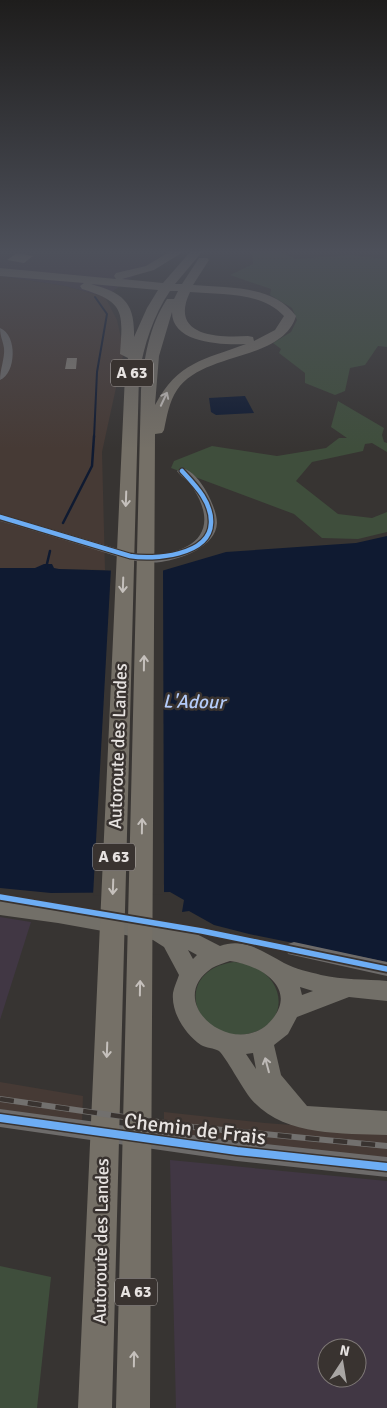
<svg xmlns="http://www.w3.org/2000/svg" width="387" height="1408" viewBox="0 0 387 1408" font-family="Signika,sans-serif">
  <rect width="100%" height="100%" fill="#373432"/>
  <!-- commercial -->
  <g fill="#413744" fill-rule="evenodd">
    <path d="M0,252H167L105,297L65,286L0,276Z"/>
    <path d="M0,917L31,922L0,1020Z"/>
    <path d="M170,1160L387,1181V1408H176ZM327,1348H357V1378H327Z"/>
  </g>
  <!-- built -->
  <g fill="#463a35">
    <path d="M0,276L65,286L105,297L117,320L124,351L102,452L105,570L0,568Z"/>
    <path d="M0,1082L83,1096L82,1123L0,1109Z"/>
    <path d="M164,1112L265,1123L387,1132V1157L319,1152L164,1135Z"/>
  </g>
  <!-- green -->
  <g fill="#3f4e3c">
    <path d="M252,252H280L296,259L351,255L384,259L383,252H387V347L378,346L365,365L350,368L345,391L335,395L305,383V373L279,353L281,349L273,343L291,332L297,320L292,308L270,295L271,289L230,275L253,264Z"/>
    <path d="M338,401L384,428L382,435L384,442L387,443V452L372,443L365,444L363,451L312,462L296,481L338,514L372,518L387,512V532L358,539L322,538L294,514L171,468L174,461L212,446L277,456L326,448L339,438H347L331,427Z"/>
    <path d="M234,962C284,965 297,1024 247,1034C194,1044 170,971 234,962Z"/>
    <path d="M0,1266L51,1277L37,1408H0Z"/>
  </g>
  <!-- water -->
  <g fill="#0f1a31">
    <path d="M245,396L254,413L216,415L211,412L209,398Z"/>
    <path d="M387,536V962L249,934L214,925L189,911L182,912L184,900L170,892L51,893L0,888V568H35L44,564H52L54,568L59,569L158,572L226,552L356,543Z"/>
  </g>
  <!-- pier -->
  <path fill="#373432" d="M111,568H163L164,894L93,896Z"/>
  <g fill="none" stroke-linecap="round" stroke-linejoin="round">
    <!-- stream-far1 -->
    <path stroke="#0f1a31" stroke-width="2" d="M94,438L97,372L107,314L95,297"/>
    <!-- stream -->
    <g stroke="#0f1a31" stroke-width="2.5">
      <path d="M63,523L92,466L94,436"/>
      <path d="M46,568L50,551"/>
    </g>
  </g>
  <!-- building -->
  <g fill="#847e76">
    <path d="M17,253L33,256L24,263L7,260Z"/>
    <path d="M67,358H77L76,369H65Z"/>
  </g>
  <g fill="none" stroke-linecap="round" stroke-linejoin="round">
    <!-- minor -->
    <g fill="#6d6b6a" fill-rule="evenodd">
      <path d="M0,328C18,335 16,374 0,380C0,369 5,358 4,348C3,341 0,336 0,328Z"/>
      <path d="M182,468C192,470 201,482 206,491C211,500 217,513 217,523C216,547 181,559 161,562C136,565 111,554 87,547C58,538 29,529 0,521V514L132,553C178,560 227,541 193,488C189,481 181,477 177,471Z"/>
      <path d="M294,942L387,962V976L288,954L286,949L288,944Z"/>
      <path d="M0,1109L237,1141L387,1157V1177L237,1161L0,1127Z"/>
    </g>
    <!-- major -->
    <path fill="#726f68" fill-rule="evenodd" d="M0,899L58,905L183,927L220,946C244,937 264,952 284,963C295,969 310,972 321,975C342,980 366,979 387,981V1001L349,997L297,1017L288,1034L274,1045L281,1075L307,1106L387,1111V1135C341,1133 284,1137 251,1099C243,1089 225,1056 219,1051C214,1048 206,1048 201,1045C186,1035 171,1013 173,993C174,987 177,981 179,975L164,947L153,940L58,923L0,915ZM188,950L197,955L193,959ZM230,961C256,964 297,985 274,1017C239,1065 160,1003 212,968C217,965 224,963 230,961ZM300,987L313,991L302,995ZM253,1053L256,1069L246,1054Z"/>
    <!-- highway -->
    <path fill="#757067" fill-rule="evenodd" d="M169,252H183L154,270L122,279L163,283L190,252H202L175,284H182L199,258H207L209,260L193,285C229,288 273,285 296,316C282,362 203,351 177,390C169,402 167,416 164,430L162,433L155,434L150,1408H116L141,390C144,359 149,326 167,299H174L178,291H170C153,316 144,345 139,375L112,1408H78L125,375L128,358L120,354C123,312 125,302 82,289L80,286L84,283L0,276V268L116,279L114,276L116,273L146,266ZM91,284L158,290L147,308L134,337C135,302 123,293 91,284ZM190,292C221,295 261,291 284,316L275,330L254,341L253,337L248,336C217,338 169,336 190,292ZM172,312C172,344 223,345 246,344C203,360 178,362 155,405L159,356Z"/>
    <!-- rail casing -->
    <g stroke="#72706e" stroke-width="6">
      <path id="rail" d="M0,1099L193,1127L387,1146"/>
    </g>
    <!-- rail -->
    <use href="#rail" stroke="#393330" stroke-width="4.5" stroke-dasharray="14" stroke-linecap="butt"/>
    <!-- cycleway-far2 casing -->
    <g stroke="#393330" stroke-width="7">
      <path id="cycleway-far2" d="M0,517L130,556C153,560 210,556 211,523C212,502 195,485 182,471"/>
    </g>
    <!-- cycleway-far1 casing -->
    <g stroke="#393330" stroke-width="9">
      <path id="cycleway-far1" d="M0,897L202,931L387,969"/>
    </g>
    <!-- cycleway casing -->
    <g stroke="#393330" stroke-width="11">
      <path id="cycleway" d="M0,1118L237,1151L387,1167"/>
    </g>
    <!-- cycleway-far2 -->
    <use href="#cycleway-far2" stroke="#6dadf4" stroke-width="4.5"/>
    <!-- cycleway-far1 -->
    <use href="#cycleway-far1" stroke="#6dadf4" stroke-width="5.5"/>
    <!-- cycleway -->
    <use href="#cycleway" stroke="#6dadf4" stroke-width="8"/>
  </g>
  <!-- one-way arrows -->
  <defs><path id="oneway-shaft" d="M-6 0H5M1.5-3L5.5 0L1.5 3" fill="none" stroke-width="1.6" stroke-linecap="round" stroke-linejoin="round" transform="scale(1.25)"/></defs>
  <g stroke="#c5c0bc">
    <use href="#oneway-shaft" transform="translate(164 399) rotate(-65)"/>
    <use href="#oneway-shaft" transform="translate(126 499) rotate(92)"/>
    <use href="#oneway-shaft" transform="translate(123 585) rotate(92)"/>
    <use href="#oneway-shaft" transform="translate(144 663) rotate(-89)"/>
    <use href="#oneway-shaft" transform="translate(142 826) rotate(-89)"/>
    <use href="#oneway-shaft" transform="translate(113 887) rotate(92)"/>
    <use href="#oneway-shaft" transform="translate(140 988) rotate(-89)"/>
    <use href="#oneway-shaft" transform="translate(107 1050) rotate(92)"/>
    <use href="#oneway-shaft" transform="translate(134 1359) rotate(-89)"/>
  </g>
  <use stroke="#bebab7" href="#oneway-shaft" transform="translate(267 1065) rotate(-105)"/>
  <!-- sky -->
  <linearGradient id="sky" x2="0" y2="1"><stop stop-color="#1e1d1c"/><stop offset="0.56" stop-color="#4d505a"/><stop offset="1" stop-color="#4d505a" stop-opacity="0"/></linearGradient>
  <rect width="387" height="449" fill="url(#sky)"/>
  <g text-anchor="middle" dominant-baseline="central" stroke-width="5" stroke-linejoin="round" paint-order="stroke">
    <!-- shield labels -->
    <g fill="#393330" stroke="#b3aeac" stroke-width="1">
      <rect x="111" y="359.5" width="42" height="27" rx="4"/>
      <rect x="93" y="843.5" width="42" height="27" rx="4"/>
      <rect x="115" y="1278.5" width="42" height="27" rx="4"/>
    </g>
    <g font-size="16" font-weight="bold" fill="#e7e3e1">
      <text x="132" y="373">A 63</text>
      <text x="114" y="857">A 63</text>
      <text x="136" y="1292">A 63</text>
    </g>
    <!-- street labels -->
    <g font-size="18" fill="#e7e3e1" stroke="#393330">
      <text transform="translate(118 746) rotate(-88)">Autoroute des Landes</text>
      <text transform="translate(101 1241) rotate(-89)">Autoroute des Landes</text>
    </g>
    <!-- water labels -->
    <g font-size="19" font-style="italic" fill="#b4cbf8" stroke="#393330">
      <text transform="translate(194 702) rotate(1)">L'Adour</text>
    </g>
    <!-- near-street labels -->
    <g font-size="21" fill="#e7e3e1" stroke="#393330">
      <text transform="translate(195 1129) rotate(7)">Chemin de Frais</text>
    </g>
  </g>
  <!-- north arrow -->
  <g transform="translate(342 1363) rotate(12)"><circle r="24" fill="#393330" stroke="#7f7977"/>
  <path d="M0-4L9 19L0 12L-9 19Z" fill="#a9a6a4"/>
  <text y="-8" font-size="14" font-weight="bold" text-anchor="middle" fill="#e7e3e1">N</text>
  </g>
</svg>
